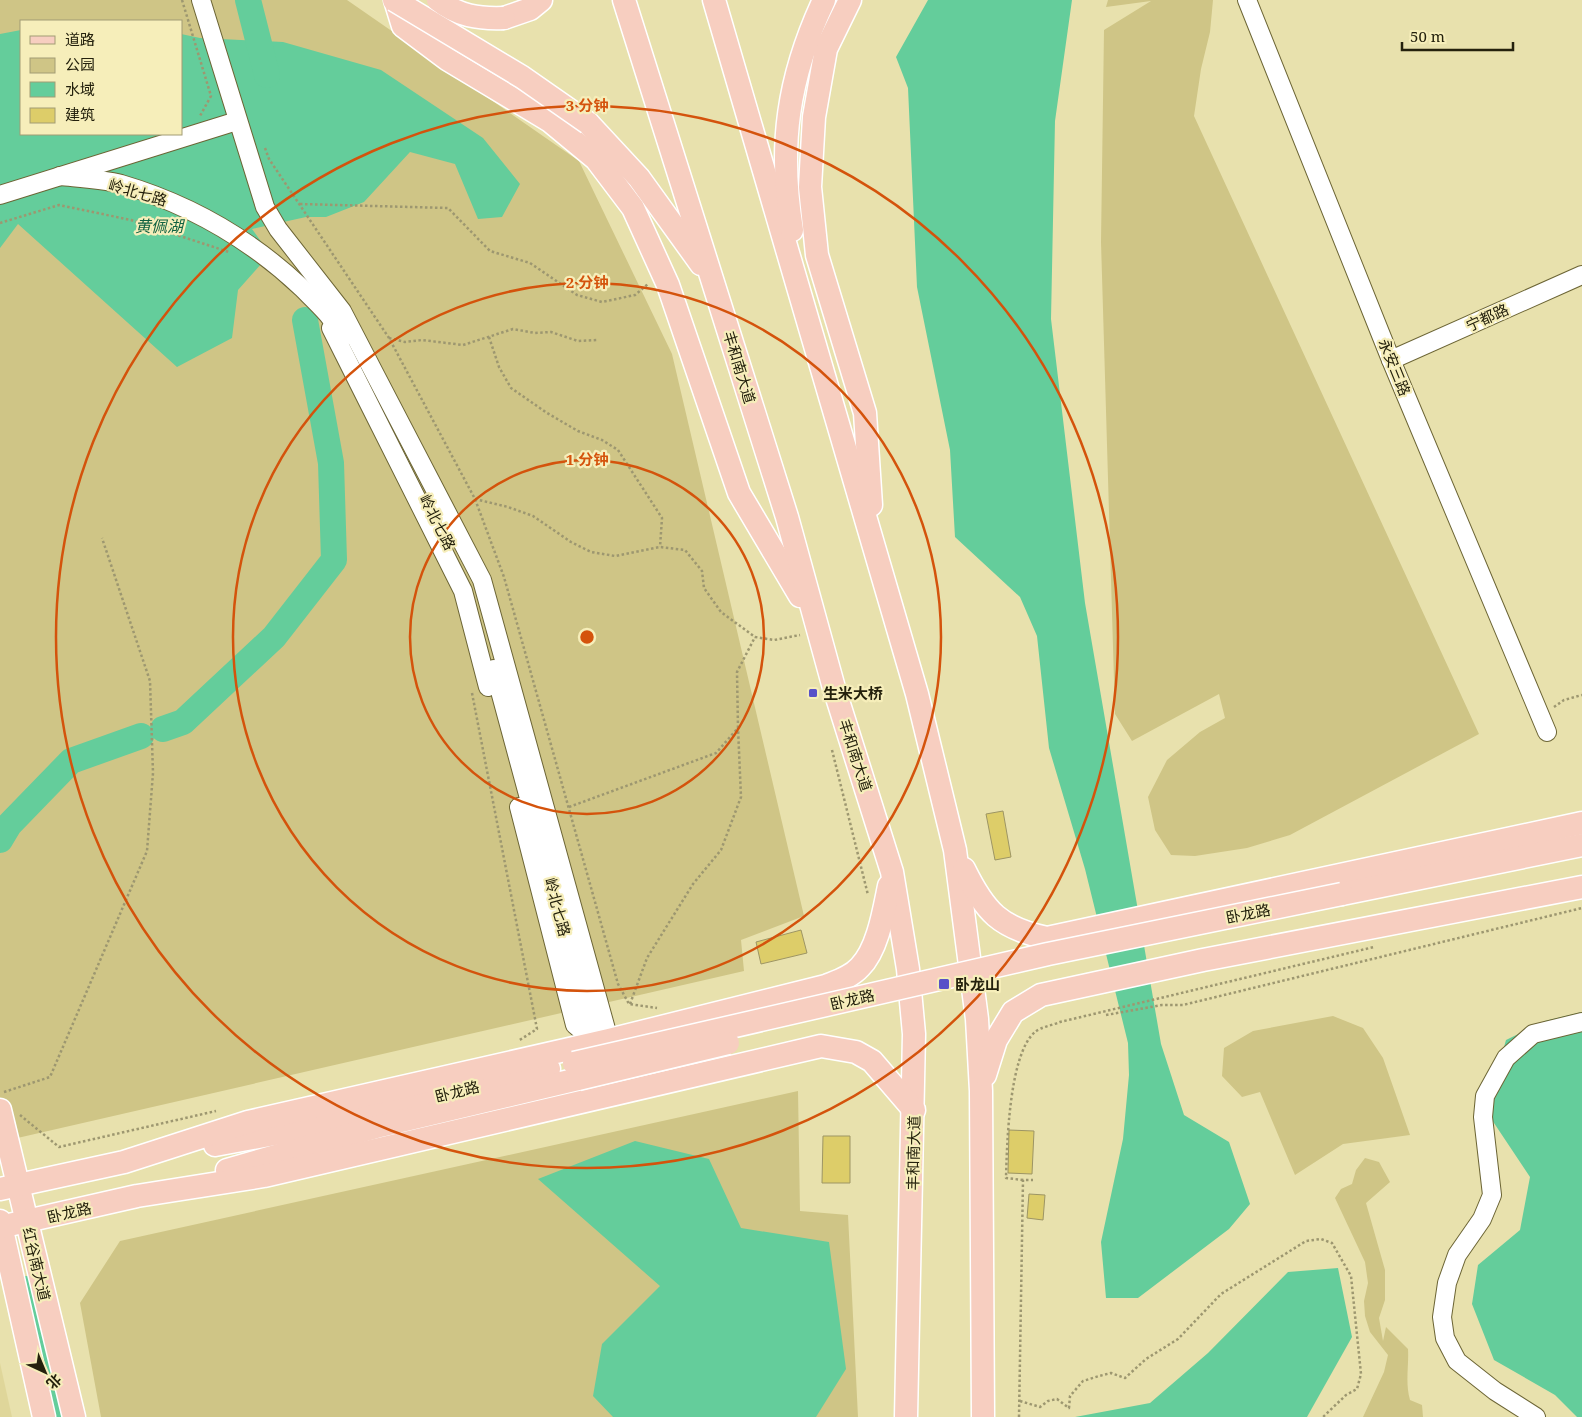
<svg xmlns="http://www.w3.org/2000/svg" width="1582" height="1417" viewBox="0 0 1582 1417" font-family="'Noto Serif','Noto Sans SC',serif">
  <rect width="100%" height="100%" fill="#e8e1ad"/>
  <!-- built -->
  <path fill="#dfd69a" d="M0,1363L12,1417H0Z"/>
  <!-- green -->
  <g fill="#cfc586" fill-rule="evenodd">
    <path d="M0,0H347L579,161L672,354L804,916L741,940L744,971L0,1142ZM21,21H181V134H21Z"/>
    <path d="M1108,0H1213L1210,32L1201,69L1194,116L1479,734L1290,835L1247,848L1195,856L1171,855L1155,830L1148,797L1167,760L1200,732L1225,718L1219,694L1132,741L1115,714L1101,242L1104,30L1151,1L1106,7Z"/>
    <path d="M1333,1016L1363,1028L1383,1058L1410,1135L1343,1144L1295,1175L1260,1092L1242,1097L1222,1076L1224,1048L1253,1031Z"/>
    <path d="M798,1091L800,1211L848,1215L858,1417H101L80,1303L120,1241Z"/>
    <path d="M1365,1158L1379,1162L1390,1182L1366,1203L1385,1270V1300L1379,1318L1383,1341L1386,1327L1408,1349C1409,1367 1405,1382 1410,1400L1422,1405L1423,1417H1363L1384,1372L1388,1355L1370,1332L1365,1316L1364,1301L1368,1283L1365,1262L1335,1198L1341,1189L1352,1184L1356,1170Z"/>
  </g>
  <!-- water -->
  <g fill="#64cd9b">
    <path d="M928,0H1072L1055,121L1051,319L1085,603L1161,1044L1184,1115L1229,1142L1250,1204L1229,1229L1138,1298H1106L1101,1242L1123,1139L1129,1075L1128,1043L1085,869L1049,748L1037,636L1020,597L955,537L950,450L917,287L908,88L896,57Z"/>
    <path d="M21,30V134H181V34L200,38L283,42L381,70L483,138L520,184L502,217L478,219L455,164L410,152L364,202L326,217H306L252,229L270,254L238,290L232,338L177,367L18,224L0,248V34Z"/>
    <path d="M1582,1012V1417H1577L1555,1395L1494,1360L1472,1304L1478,1265L1520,1230L1530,1177L1486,1111L1506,1040L1545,1021Z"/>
    <path d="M635,1141L709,1159L741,1228L829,1242L846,1369L816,1417H613L593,1396L602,1344L660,1286L538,1179Z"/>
    <path d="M1338,1268L1352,1337L1307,1417H1075L1150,1403L1208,1353L1288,1272Z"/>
  </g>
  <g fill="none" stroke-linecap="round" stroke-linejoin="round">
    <!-- river -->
    <g stroke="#64cd9b" stroke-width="26">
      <path d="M248,0L267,75"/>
      <path d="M163,729L183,722L274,637L334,560L331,463L305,320"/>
      <path d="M0,840L9,825L71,761L141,736"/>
      <path d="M27,1289L55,1417"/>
    </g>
  </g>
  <!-- building -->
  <g fill="#ddcd69" stroke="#9d9564">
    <path d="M1003,811L1011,857L995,860L986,814Z"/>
    <path d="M801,930L807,953L761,964L756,942Z"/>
    <path d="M1009,1130L1034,1131L1032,1174L1008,1173Z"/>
    <path d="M823,1136H850V1183H822Z"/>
    <path d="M1029,1194L1045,1195L1043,1220L1027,1218Z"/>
  </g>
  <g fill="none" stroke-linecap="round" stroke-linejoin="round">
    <!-- minor casing -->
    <g stroke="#6c6535" stroke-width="20">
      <g id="minor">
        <path d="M201,0L265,207L278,229L342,311L482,580L609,1040"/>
        <path d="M1247,0L1391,360L1547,732"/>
        <path d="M60,176C80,178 102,179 121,184C189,204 250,239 302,288C318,304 333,317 343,337"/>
        <path d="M0,195L237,121"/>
        <path d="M331,328L463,591L488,687"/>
        <path d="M1391,360L1582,275"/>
        <path d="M494,669L595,1042"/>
        <path d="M519,807L575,1025L595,1042"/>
        <path d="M1536,1417L1495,1391L1457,1361L1445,1338L1442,1317L1447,1283L1457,1255L1482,1219L1492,1195L1483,1117L1485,1096L1506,1058L1533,1034L1582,1022"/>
      </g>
    </g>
    <!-- major casing -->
    <g stroke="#fff" stroke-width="25">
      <g id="major">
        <path d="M395,0L403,26L447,59L550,121L596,159L633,208L668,285L739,493L800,596"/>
        <path d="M624,0L787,517L834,688L892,872L908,969L914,1034L906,1417"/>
        <path d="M714,0L917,694L955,850L977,1019L981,1091L983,1417"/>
        <path d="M850,0L826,49L814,117L810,187L817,255L865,413L871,505"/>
        <path d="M504,18L530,9L541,0"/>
        <path d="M588,123L639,178L701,264"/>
        <path d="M792,230C778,146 788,77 824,0"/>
        <path d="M964,869C985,912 1000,928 1047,938L1582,823"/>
        <path d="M1342,894L1582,845"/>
        <path d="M985,1075L996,1040L1013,1012L1041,995L1203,960L1582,887"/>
        <path d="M0,1110L74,1417"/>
        <path d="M215,1145L296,1130L549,1069"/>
        <path d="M227,1170L380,1126L578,1079"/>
        <path d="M0,1189L124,1162L248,1122L609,1040L826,986C838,981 851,977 860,967C878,949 884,910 889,886"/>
        <path d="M0,1221L44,1417"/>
        <path d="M0,1227L137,1196L264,1176L821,1046L856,1052L872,1061L914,1110"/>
      </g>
    </g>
    <!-- path -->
    <g stroke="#9d9770" stroke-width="2.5" stroke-dasharray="2.5 2.5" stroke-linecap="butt">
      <path d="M182,0L211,96L200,116"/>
      <path d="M265,148L269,159L389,338L475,499L504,577L618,984L629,1004L657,1008"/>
      <path d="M300,204L448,208L490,251L530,263L577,295L602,302L635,295L648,284"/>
      <path d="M0,223L59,205L131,220L229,252"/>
      <path d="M489,337L499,367L511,388L547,413L578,431L602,440L618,450L662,518L660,547"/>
      <path d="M389,338L405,342L422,340L463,345L513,329L535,333L551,332L578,341L598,340"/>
      <path d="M475,499L508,507L533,516L571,542L591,552L615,556L660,547L685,550L702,571L704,588L721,612L755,637L774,640L800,635"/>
      <path d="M472,693L537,1029L518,1041"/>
      <path d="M1554,707L1564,700L1582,695"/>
      <path d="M832,750L868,895"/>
      <path d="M569,807L716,753L738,728L737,672L755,637"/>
      <path d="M630,1004L647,958L693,884L721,850L741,797L738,728"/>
      <path d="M1106,1015L1162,1005H1183L1582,908"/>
      <path d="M4,1092L50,1077L147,851L153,773L150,681L102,538"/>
      <path d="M20,1115L59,1147L216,1111"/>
      <path d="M1023,1180L1006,1178C1007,1144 1009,1054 1035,1032C1041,1027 1053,1025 1060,1022L1374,947"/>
      <path d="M1020,1401L1040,1407L1048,1401L1057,1399L1069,1408L1070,1396L1083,1381L1099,1376L1111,1373L1125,1378L1146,1359L1178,1339L1221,1294L1306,1241L1321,1239L1332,1243L1351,1276L1361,1374L1357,1389L1346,1395L1323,1417"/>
      <path d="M1019,1417L1023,1180H1033"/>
    </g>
    <!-- minor -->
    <use href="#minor" stroke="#fff" stroke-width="18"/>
    <!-- major -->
    <use href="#major" stroke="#f7cec0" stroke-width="22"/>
    <!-- major-bridge casing -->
    <g stroke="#fff" stroke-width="25" stroke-linecap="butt">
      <g id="major-bridge">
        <path d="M394,0L522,77L588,123"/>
        <path d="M438,0C458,16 479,19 504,18"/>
        <path d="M574,1063L1048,954L1342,894"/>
        <path d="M578,1079L728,1043"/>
      </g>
    </g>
    <!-- major-bridge -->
    <use href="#major-bridge" stroke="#f7cec0" stroke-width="22"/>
  </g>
  <!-- distance rings -->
  <g fill="none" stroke="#d4530c" stroke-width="2.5">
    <circle cx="587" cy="637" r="177"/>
    <circle cx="587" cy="637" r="354"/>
    <circle cx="587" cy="637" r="531"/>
  </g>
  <!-- markers -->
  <g fill="#5851c8" stroke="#f6eeba" stroke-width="2">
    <rect x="808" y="688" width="10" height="10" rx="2.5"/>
    <rect x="938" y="978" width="12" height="12" rx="2.5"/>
  </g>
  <g text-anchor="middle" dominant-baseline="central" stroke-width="4.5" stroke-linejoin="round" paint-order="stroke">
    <!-- street labels -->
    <g font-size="15" fill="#24210d" stroke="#f6eeba">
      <text transform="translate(138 192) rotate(16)">岭北七路</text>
      <text transform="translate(1487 317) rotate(-24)">宁都路</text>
      <text transform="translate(740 367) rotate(73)">丰和南大道</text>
      <text transform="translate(1395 367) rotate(68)">永安三路</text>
      <text transform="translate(438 522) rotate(63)">岭北七路</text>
      <text transform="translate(856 755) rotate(72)">丰和南大道</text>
      <text transform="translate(558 907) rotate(75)">岭北七路</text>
      <text transform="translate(1248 913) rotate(-11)">卧龙路</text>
      <text transform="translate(852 999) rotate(-13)">卧龙路</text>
      <text transform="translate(457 1091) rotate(-14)">卧龙路</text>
      <text transform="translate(913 1153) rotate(-89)">丰和南大道</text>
      <text transform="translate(69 1212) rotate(-13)">卧龙路</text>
      <text transform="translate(37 1264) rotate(77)">红谷南大道</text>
    </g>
    <!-- poi labels -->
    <g font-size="15" font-weight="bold" fill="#24210d" stroke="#f6eeba" text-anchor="start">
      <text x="823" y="693">生米大桥</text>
      <text x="955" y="984">卧龙山</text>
    </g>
    <!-- water labels -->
    <g font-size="16" font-style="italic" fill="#0f6141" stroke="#f6eeba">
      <text x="159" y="226">黄佩湖</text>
    </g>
  </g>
  <circle cx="587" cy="637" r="8" fill="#d4530c" stroke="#f6eeba" stroke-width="2.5"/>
  <g font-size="15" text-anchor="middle" font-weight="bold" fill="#d4530c" stroke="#f6eeba" stroke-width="4.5" stroke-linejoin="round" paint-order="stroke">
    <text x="587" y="111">3 分钟</text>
    <text x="587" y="288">2 分钟</text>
    <text x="587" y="465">1 分钟</text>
  </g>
  <!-- legend -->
  <rect x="20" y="20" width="162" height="115" fill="#f6eeba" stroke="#a29c75"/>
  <rect x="30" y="36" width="25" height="8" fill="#f7cec0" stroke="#a29c75"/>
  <text x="65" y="45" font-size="15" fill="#24210d">道路</text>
  <rect x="30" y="58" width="25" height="15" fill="#cfc586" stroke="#a29c75"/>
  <text x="65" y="70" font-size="15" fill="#24210d">公园</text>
  <rect x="30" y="82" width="25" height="15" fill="#64cd9b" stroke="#a29c75"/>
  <text x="65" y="95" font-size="15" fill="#24210d">水域</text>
  <rect x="30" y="108" width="25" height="15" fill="#ddcd69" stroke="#a29c75"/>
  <text x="65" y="120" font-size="15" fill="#24210d">建筑</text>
  <!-- north arrow -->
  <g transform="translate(45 1372) rotate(136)" stroke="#f6eeba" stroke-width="4" paint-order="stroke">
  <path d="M0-4L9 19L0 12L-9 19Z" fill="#24210d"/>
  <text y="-8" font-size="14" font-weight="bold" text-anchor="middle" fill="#24210d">北</text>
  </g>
  <!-- scale -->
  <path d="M1402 42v8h111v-8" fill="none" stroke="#24210d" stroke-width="2.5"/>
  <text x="1410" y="42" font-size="15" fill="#24210d" stroke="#f6eeba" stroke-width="4" paint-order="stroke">50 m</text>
</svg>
